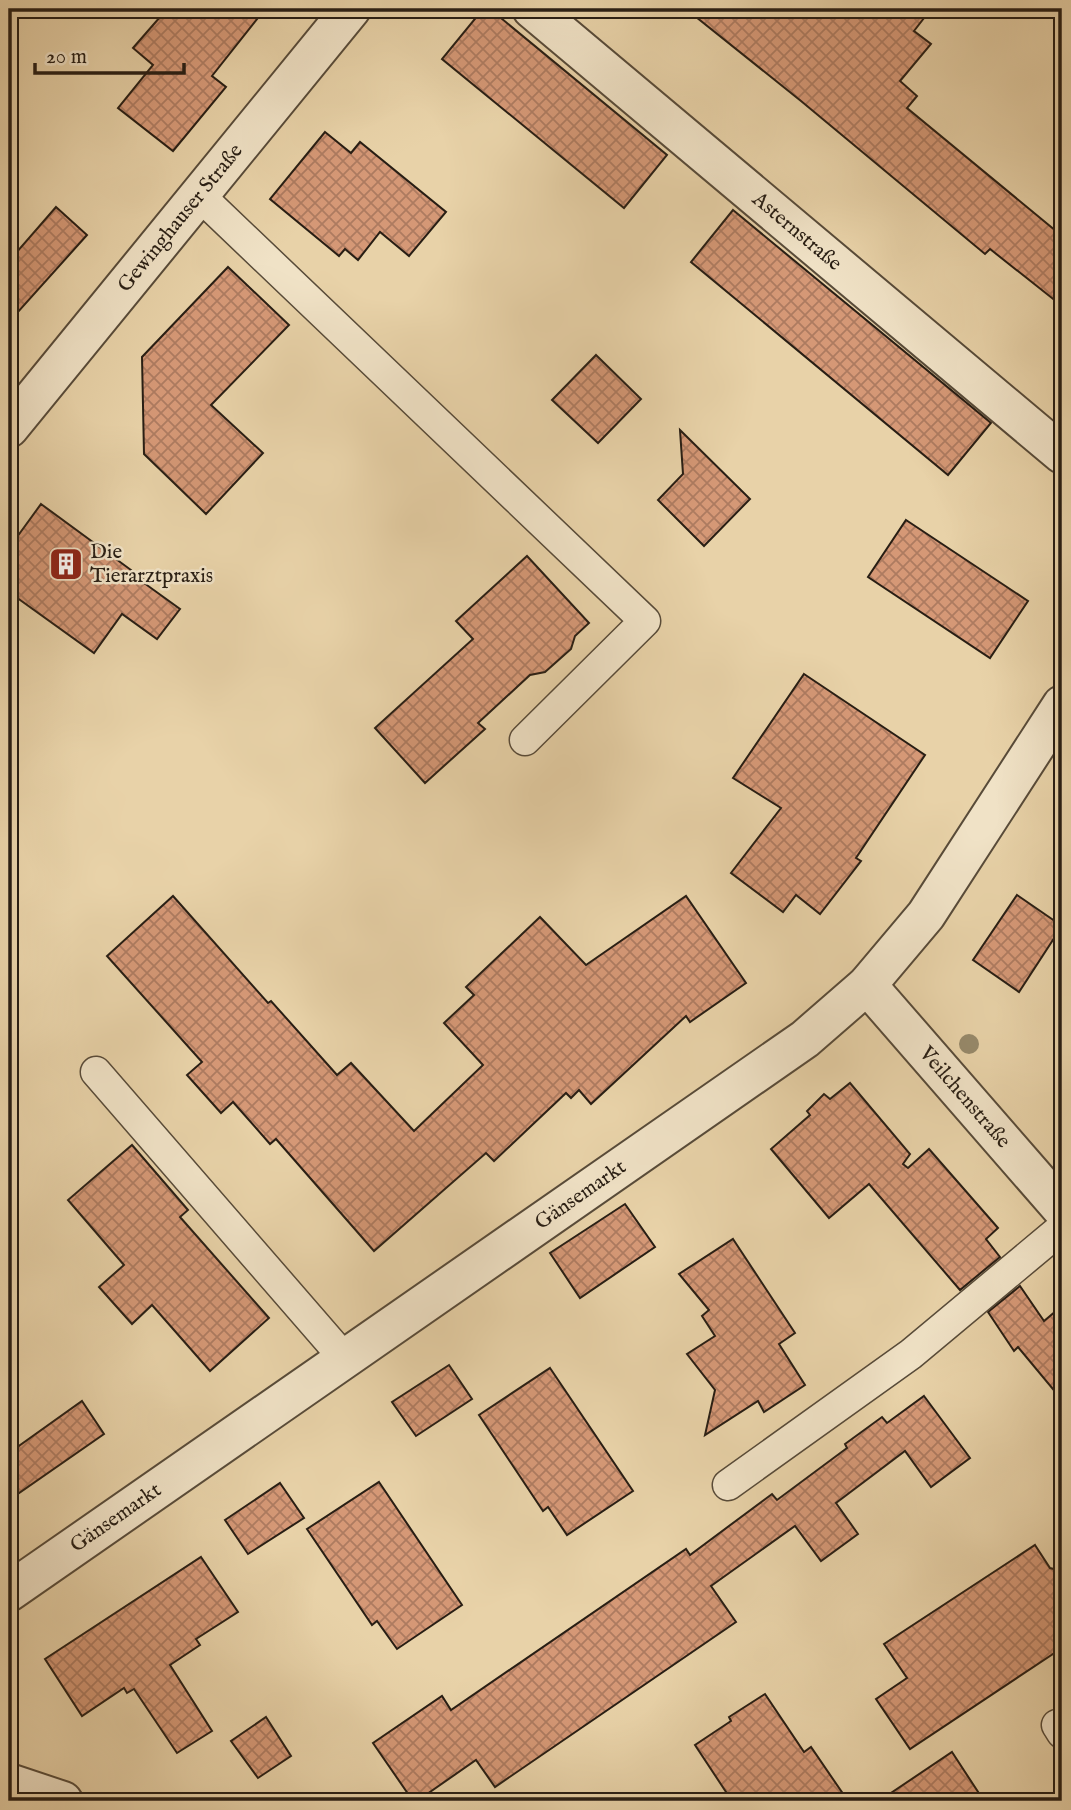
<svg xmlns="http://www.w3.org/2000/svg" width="1071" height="1810" viewBox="0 0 1071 1810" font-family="'IM FELL English',serif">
  <defs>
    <pattern id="building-cross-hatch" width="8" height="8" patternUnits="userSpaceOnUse" patternTransform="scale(1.75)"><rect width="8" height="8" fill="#d59876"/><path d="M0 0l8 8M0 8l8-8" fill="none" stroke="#ad7b60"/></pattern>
  </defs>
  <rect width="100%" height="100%" fill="#e8d2a8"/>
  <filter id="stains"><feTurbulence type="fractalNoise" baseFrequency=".00286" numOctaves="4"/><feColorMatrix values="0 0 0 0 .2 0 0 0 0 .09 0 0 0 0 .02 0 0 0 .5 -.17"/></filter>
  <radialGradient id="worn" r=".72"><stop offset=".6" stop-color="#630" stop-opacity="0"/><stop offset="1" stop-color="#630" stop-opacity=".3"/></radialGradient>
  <!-- building -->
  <g fill="url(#building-cross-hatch)" stroke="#281e14" stroke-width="2">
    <path d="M167,9H265L212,76L226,87L173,151L118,108L153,65L133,48Z"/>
    <path d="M483,9H490L667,155L624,208L442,59Z"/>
    <path d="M686,9H931L914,31L931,44L900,81L917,96L907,108L1062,236V306L990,249L985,254L801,101Z"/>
    <path d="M325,132L351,153L360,142L446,212L409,256L380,232L358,260L345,249L339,256L270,199Z"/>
    <path d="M56,207L87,235L9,322V261Z"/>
    <path d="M733,210L991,423L948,475L691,262Z"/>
    <path d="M228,267L289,325L211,405L263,453L206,514L144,454L142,357Z"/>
    <path d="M596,355L641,399L598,443L552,400Z"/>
    <path d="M680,430L750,499L704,546L658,500L683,474Z"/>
    <path d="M41,504L146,581L144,583L180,609L157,639L122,614L94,653L9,592V548Z"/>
    <path d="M906,520L1028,601L990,658L868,577Z"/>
    <path d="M527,556L589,623L575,636L571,649L545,672L530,675L478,723L485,729L425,783L375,728L473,639L456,621Z"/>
    <path d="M804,674L925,755L856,858L861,861L820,914L796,895L783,912L731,873L781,808L733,778Z"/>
    <path d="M1017,895L1062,926L1019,992L973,960Z"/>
    <path d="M173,896L268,1003L271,1001L337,1075L351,1063L414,1131L483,1065L444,1023L474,995L466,987L540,917L586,965L686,896L746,983L690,1022L686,1016L591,1104L579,1090L571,1098L566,1093L494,1161L486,1153L374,1251L276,1139L270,1144L233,1102L221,1113L187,1075L202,1062L107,956Z"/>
    <path d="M850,1083L910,1154L903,1164L908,1168L929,1149L998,1228L986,1239L1000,1257L960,1290L869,1184L829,1218L771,1149L810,1115L807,1111L824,1094L830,1099Z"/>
    <path d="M132,1145L188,1210L180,1217L269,1318L210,1371L152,1305L132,1324L99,1287L124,1265L68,1200Z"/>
    <path d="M625,1204L655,1247L580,1298L550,1253Z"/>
    <path d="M733,1239L795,1333L779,1344L805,1385L764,1412L758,1401L705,1435L715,1390L687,1354L715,1336L702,1316L709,1310L679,1274Z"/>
    <path d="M1020,1286L1044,1321L1062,1306V1400L1018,1347L1014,1351L988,1312Z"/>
    <path d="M449,1365L472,1399L416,1436L392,1402Z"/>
    <path d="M550,1368L633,1491L567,1535L548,1507L543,1511L479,1415Z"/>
    <path d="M924,1396L970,1458L931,1487L905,1451L836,1503L858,1534L821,1561L795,1526L711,1586L736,1622L495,1787L476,1760L417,1801H413L373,1743L442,1696L451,1710L686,1549L690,1555L772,1494L777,1500L847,1448L845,1444L882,1417L887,1423Z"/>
    <path d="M82,1401L104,1434L9,1500V1453Z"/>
    <path d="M379,1482L462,1605L397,1649L377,1621L372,1625L307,1529Z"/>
    <path d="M280,1483L304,1518L248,1554L225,1520Z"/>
    <path d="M1035,1545L1050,1568L1062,1571V1648L910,1749L876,1699L907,1678L884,1644Z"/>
    <path d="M201,1557L238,1612L196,1639L200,1645L170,1665L212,1731L177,1753L134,1689L127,1693L124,1688L82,1716L45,1659Z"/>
    <path d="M765,1694L804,1752L811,1747L848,1801H732L695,1745L731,1721L729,1717Z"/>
    <path d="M266,1717L291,1756L258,1778L231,1741Z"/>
    <path d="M952,1752L984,1801H879Z"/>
  </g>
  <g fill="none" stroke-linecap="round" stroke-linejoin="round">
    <!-- lane casing -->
    <g stroke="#584b39" stroke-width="33">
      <g id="lane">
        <path d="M199,195L645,621L525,740"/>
        <path d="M96,1072L345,1359"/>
        <path d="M728,1485L911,1354L1062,1228"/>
        <path d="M1057,1725L1062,1733"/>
      </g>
    </g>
    <!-- street casing -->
    <g stroke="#584b39" stroke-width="42">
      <g id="street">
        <path id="s1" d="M532,9L1062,454"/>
        <path id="s2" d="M9,428L351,9"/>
        <path id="s3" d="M867,985L1062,1209"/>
        <path id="s4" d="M9,1592L805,1039L867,985L926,915L1062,705"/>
        <path d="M9,1783L63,1801"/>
      </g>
    </g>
    <!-- lane -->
    <use href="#lane" stroke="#f0e2c6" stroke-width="30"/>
    <!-- street -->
    <use href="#street" stroke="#f0e2c6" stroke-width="38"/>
  </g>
  <!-- trees -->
  <circle fill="#96896a" cx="969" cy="1044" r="10"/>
  <!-- icons -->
  <defs>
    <g id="building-square" transform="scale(1.75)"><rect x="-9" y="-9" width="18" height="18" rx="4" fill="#8f2418" stroke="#f0e2c6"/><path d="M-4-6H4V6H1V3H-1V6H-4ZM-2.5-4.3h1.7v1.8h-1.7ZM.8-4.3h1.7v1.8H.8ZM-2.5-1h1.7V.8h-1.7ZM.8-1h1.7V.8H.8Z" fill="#fff"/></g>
  </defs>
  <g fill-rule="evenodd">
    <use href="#building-square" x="66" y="564"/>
  </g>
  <g text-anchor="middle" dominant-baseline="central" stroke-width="5" stroke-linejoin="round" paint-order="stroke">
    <!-- street labels -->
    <g font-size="21" fill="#281e14" stroke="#f0e2c6">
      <text stroke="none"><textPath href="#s2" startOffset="271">Gewinghauser Straße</textPath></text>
      <text stroke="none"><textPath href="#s1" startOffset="346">Asternstraße</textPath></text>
      <text stroke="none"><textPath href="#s3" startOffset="149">Veilchenstraße</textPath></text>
      <text stroke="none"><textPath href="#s4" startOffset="696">Gänsemarkt</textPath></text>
      <text stroke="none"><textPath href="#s4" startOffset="130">Gänsemarkt</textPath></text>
    </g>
    <!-- poi labels -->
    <g font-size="21" fill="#281e14" stroke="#f0e2c6" text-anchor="start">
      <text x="90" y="552">Die<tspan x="90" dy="24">Tierarztpraxis</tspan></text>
    </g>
  </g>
  <!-- margin -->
  <rect width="1071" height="1810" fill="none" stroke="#e8d2a8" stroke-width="35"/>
  <rect x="10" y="10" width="1050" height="1789" fill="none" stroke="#281e14" stroke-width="3.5"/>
  <rect x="18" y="18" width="1036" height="1775" fill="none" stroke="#281e14" stroke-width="2"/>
  <!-- scale -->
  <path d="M35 63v10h149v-10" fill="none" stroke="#281e14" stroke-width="3.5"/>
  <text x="46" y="63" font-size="21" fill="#281e14" stroke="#f0e2c6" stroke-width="5" paint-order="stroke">20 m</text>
  <rect width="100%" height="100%" filter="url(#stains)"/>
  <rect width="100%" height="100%" fill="url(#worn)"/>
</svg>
